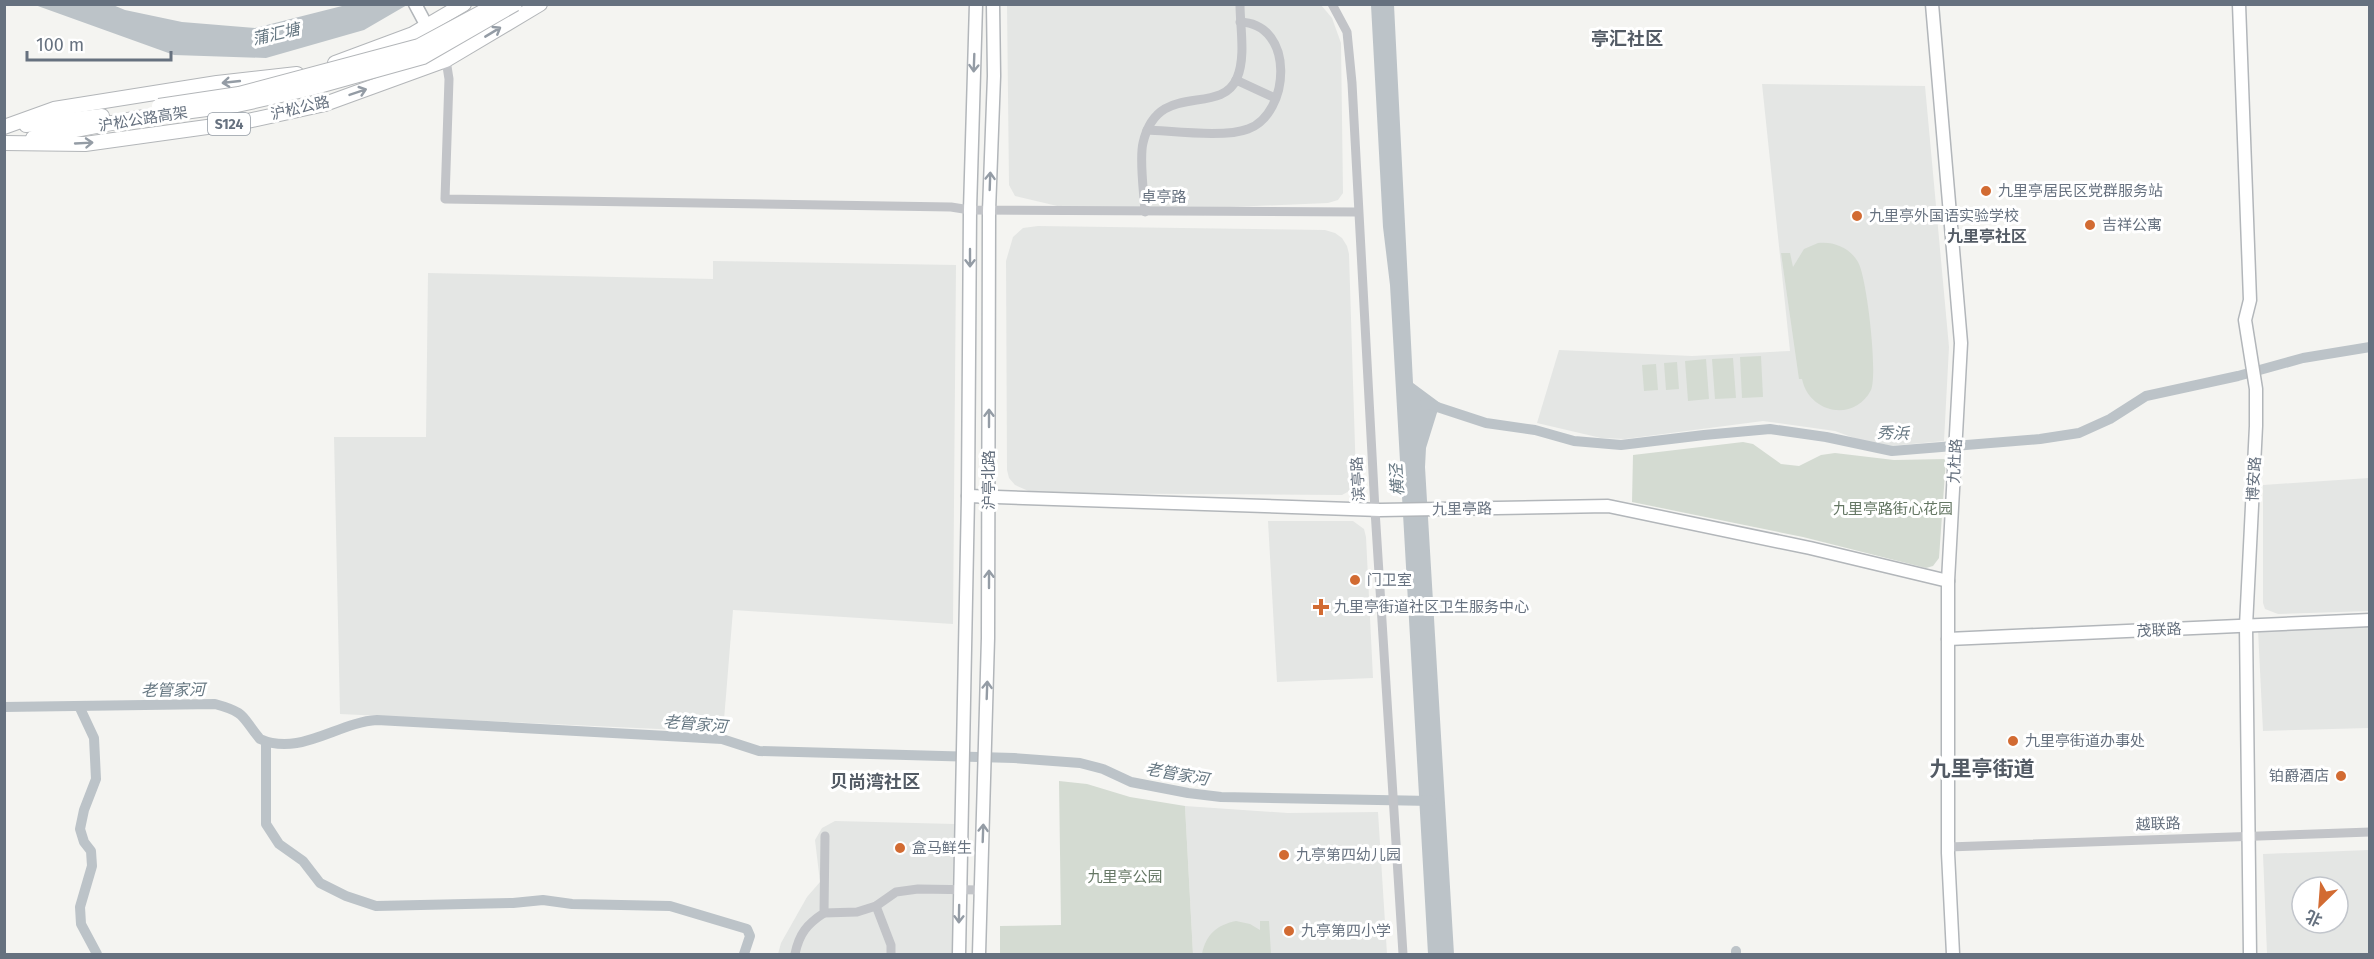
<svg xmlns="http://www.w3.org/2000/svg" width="2374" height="959" viewBox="0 0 2374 959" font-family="'Fira Sans','Noto Sans SC',sans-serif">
  <rect width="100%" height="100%" fill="#f4f4f1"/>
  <!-- built -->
  <g fill="#e4e6e4" fill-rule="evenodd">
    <path d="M1007,5H1321L1332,18L1341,43L1343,193L1338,200L1328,203L1087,213L1015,196L1009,185Z"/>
    <path d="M1762,84L1925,86L1949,347L1944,441L1890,446L1865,442L1835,431L1763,421L1625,439L1601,438L1537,423L1559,350L1692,356L1790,351Z"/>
    <path d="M1038,226L1325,230L1335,233L1342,238L1347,246L1349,254L1356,479L1353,489L1342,495L1033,493L1015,485L1009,478L1007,470L1006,261L1013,237L1023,228Z"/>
    <path d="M713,261L956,265L953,624L733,610L723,732L340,714L334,437H426L428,273L713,279Z"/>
    <path d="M2369,478V611L2278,614L2265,609L2263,603V485Z"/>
    <path d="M1268,521H1353L1364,529L1366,537L1373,678L1277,682Z"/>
    <path d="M2369,626V728L2263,731L2258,630Z"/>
    <path d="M1185,806L1288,813L1378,812L1387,954H1193Z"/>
    <path d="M835,821L955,824L952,954H778L781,943L807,897L820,882L815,840L822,828Z"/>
    <path d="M2369,850V954H2267L2263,854ZM2302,887H2338V923H2302Z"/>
  </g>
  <!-- green -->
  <g fill="#d4dbd2">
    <path d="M1818,243C1834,241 1850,248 1858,262C1867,277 1878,375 1871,390C1854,423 1809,413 1802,379H1799L1781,253H1790L1793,267L1804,249Z"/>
    <path d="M1761,356L1763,397L1742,398L1740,357Z"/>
    <path d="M1733,358L1736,398L1715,399L1712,359Z"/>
    <path d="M1706,359L1709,399L1688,401L1685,361Z"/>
    <path d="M1677,362L1679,389L1666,390L1664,363Z"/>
    <path d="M1656,364L1658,390L1644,391L1642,365Z"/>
    <path d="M1743,442L1753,444L1781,464L1799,466L1821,455L1835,453L1894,460L1946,459L1939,558L1933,566L1926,568L1803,537L1632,502L1633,455Z"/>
    <path d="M1059,781L1087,784L1130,797L1185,806L1193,954H1000V926L1061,925Z"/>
    <path d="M1236,921L1250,924L1260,930V921H1269L1271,954H1202C1206,935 1216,925 1236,921Z"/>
  </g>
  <!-- water -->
  <g fill="#bcc3c8">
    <path d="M35,5H113L125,10L182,22L255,28L346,5H407L364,30L266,58L174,55Z"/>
    <path d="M1371,5H1394L1413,383L1440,403L1426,448L1425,467L1454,954H1428L1390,285L1383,227Z"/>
  </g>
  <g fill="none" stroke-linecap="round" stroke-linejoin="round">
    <!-- canal -->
    <g stroke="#bcc3c8" stroke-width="10">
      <path d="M1425,403L1486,423L1535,430L1574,441L1621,445L1704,435L1770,429L1826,437L1892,451L2040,439L2079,433L2110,419L2146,396L2238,376L2303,358L2370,347"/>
      <path d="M79,706L94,738L96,779L84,810L80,829L84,842L91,851L92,866L80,907L81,924L97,954"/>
      <path d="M4,707L215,704C248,713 241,717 260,739C300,757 338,722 377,720L722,739L759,751L1014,758L1080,763L1103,769L1131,782L1188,793L1221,797L1432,801"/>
      <path d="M266,742V824L279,844L303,861L320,883L346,896L376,906L513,903L543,900L572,904L670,906L747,929L750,936L744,954"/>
      <path d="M1736,951V954"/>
    </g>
    <!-- secondary casing -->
    <g stroke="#b2b6ba" stroke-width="15">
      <g id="secondary">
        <path d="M415,4L430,32"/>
        <path d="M1932,4L1961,343L1948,581V853L1953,954"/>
        <path d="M2239,4L2250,300L2245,320L2256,389V426L2246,626L2250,954"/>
        <path d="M968,496L1380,510L1608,506L1810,548L1948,581"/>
        <path d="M1948,639L2370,620"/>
        <path d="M959,954L968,496L970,210L976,4"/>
        <path d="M979,954L988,638L989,211L994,76L993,4"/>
      </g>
    </g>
    <!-- primary casing -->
    <g stroke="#b3b6b9" stroke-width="16">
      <g id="primary">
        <path d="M335,63L413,34L464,4"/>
        <path d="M26,125L102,116"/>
        <path d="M4,127L54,109L217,83L297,74"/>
        <path d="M33,138L138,118"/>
        <path d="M4,143L85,144L243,122L325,104L446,60L540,4"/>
      </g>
    </g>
    <!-- street -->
    <g stroke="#c2c4c8" stroke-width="9">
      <path d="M1332,4L1347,32L1352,83L1375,510L1403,954"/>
      <path d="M446,60L449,79L445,199L951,207L970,210L1357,212"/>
      <path d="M1236,80L1275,98"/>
      <path d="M1147,130C1173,131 1225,138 1248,129C1290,114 1296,24 1240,22"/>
      <path d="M1145,212C1144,193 1139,159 1143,143C1158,78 1220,118 1237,78C1246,57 1240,27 1240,4"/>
      <path d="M1948,847L2370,832"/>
      <path d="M876,906L891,945V954"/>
      <path d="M824,913L857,912L876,906L896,892L918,889L981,890"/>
      <path d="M795,954C799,934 807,924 824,913L825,836"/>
    </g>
    <!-- secondary -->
    <use href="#secondary" stroke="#fff" stroke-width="12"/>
    <!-- primary -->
    <use href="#primary" stroke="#fff" stroke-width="14"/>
    <!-- primary-bridge casing -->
    <g stroke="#b3b6b9" stroke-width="16" stroke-linecap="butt">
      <g id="primary-bridge">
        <path d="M159,106L239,94L419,46L497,4"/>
        <path d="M138,118L237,105L308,89L423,57L515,4"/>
      </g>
    </g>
    <!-- primary-bridge -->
    <use href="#primary-bridge" stroke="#fff" stroke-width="14"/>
  </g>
  <!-- one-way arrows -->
  <defs><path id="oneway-shaft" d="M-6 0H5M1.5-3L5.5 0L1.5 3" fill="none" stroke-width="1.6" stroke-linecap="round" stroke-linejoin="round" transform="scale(1.5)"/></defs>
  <g stroke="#949ca5">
    <use href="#oneway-shaft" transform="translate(493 32) rotate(-31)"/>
    <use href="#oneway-shaft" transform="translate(974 63) rotate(92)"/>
    <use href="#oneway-shaft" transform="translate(231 82) rotate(174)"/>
    <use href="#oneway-shaft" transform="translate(358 92) rotate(-19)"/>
    <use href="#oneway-shaft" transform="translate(84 143) rotate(-3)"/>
    <use href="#oneway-shaft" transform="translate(990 181) rotate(-88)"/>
    <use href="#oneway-shaft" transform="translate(970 258) rotate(90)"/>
    <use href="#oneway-shaft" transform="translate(989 418) rotate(-90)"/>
    <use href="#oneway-shaft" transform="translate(989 579) rotate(-90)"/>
    <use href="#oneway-shaft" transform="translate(987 690) rotate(-88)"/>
    <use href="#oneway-shaft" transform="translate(983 833) rotate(-88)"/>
    <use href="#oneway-shaft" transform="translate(959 914) rotate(91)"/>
  </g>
  <!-- markers -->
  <g fill="#d26b32" stroke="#fff" stroke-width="2">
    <circle cx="1986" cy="191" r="6"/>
    <circle cx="1857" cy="216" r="6"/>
    <circle cx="2090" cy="225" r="6"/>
    <circle cx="1355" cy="580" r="6"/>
    <path d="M1318 598h6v6h6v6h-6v6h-6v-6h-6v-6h6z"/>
    <circle cx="2013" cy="741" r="6"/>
    <circle cx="2341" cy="776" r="6"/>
    <circle cx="900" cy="848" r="6"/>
    <circle cx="1284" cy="855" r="6"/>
    <circle cx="1289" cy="931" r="6"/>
  </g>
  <g text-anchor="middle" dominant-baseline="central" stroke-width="6" stroke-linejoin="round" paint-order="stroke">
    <!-- shield labels -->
    <rect fill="#fff" stroke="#949ca5" stroke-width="1.5" x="208" y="113" width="42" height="22" rx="4.5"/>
    <g font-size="14" font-weight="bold" fill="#66717f">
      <text x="229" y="124">S124</text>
    </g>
    <!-- street labels -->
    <g font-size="15" fill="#66717f" stroke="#fff">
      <text transform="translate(300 108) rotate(-13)">沪松公路</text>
      <text transform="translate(143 119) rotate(-9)">沪松公路高架</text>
      <text x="1164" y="197">卓亭路</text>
      <text transform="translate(1955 461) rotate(-87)">九杜路</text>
      <text transform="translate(1358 479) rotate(-93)">滨亭路</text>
      <text transform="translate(2254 479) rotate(-87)">博安路</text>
      <text transform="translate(989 480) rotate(-90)">沪亭北路</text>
      <text transform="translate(1462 509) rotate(-1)">九里亭路</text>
      <text transform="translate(2159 630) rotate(-3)">茂联路</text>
      <text transform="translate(2158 824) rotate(-2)">越联路</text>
    </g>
    <!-- poi labels -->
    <g font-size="15" fill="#66717f" stroke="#fff" text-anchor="start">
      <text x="1998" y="191">九里亭居民区党群服务站</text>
      <text x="1869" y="216">九里亭外国语实验学校</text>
      <text x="2102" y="225">吉祥公寓</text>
      <text x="1367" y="580">门卫室</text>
      <text x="1334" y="607">九里亭街道社区卫生服务中心</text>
      <text x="2025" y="741">九里亭街道办事处</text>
      <text x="2329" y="776" text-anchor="end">铂爵酒店</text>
      <text x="912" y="848">盒马鲜生</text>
      <text x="1296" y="855">九亭第四幼儿园</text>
      <text x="1301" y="931">九亭第四小学</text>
    </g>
    <!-- park labels -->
    <g font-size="15" fill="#657764" stroke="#fff">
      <text x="1893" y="509">九里亭路街心花园</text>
      <text x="1125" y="877">九里亭公园</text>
    </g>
    <!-- water labels -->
    <g font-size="16" font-style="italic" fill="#677883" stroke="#fff">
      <text transform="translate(276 34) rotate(-13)">蒲汇塘</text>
      <text transform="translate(1893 433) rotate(2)">秀浜</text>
      <text transform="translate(1397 480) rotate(-94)">横泾</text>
      <text transform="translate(173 690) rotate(-1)">老管家河</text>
      <text transform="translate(695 724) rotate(5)">老管家河</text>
      <text transform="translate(1177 774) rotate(10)">老管家河</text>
    </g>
    <!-- neighbourhood labels -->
    <g font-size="16" font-weight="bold" fill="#535b65" stroke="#fff">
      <text x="1987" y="236">九里亭社区</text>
    </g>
    <!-- quarter labels -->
    <g font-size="18" font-weight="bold" fill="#535b65" stroke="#fff">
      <text x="1627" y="39">亭汇社区</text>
      <text x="875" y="782">贝尚湾社区</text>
    </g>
    <!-- district labels -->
    <g font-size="21" font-weight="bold" fill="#535b65" stroke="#fff">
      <text x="1982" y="769">九里亭街道</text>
    </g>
  </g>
  <!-- border -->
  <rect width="2374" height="959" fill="none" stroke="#66717f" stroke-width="12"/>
  <!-- north arrow -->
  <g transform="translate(2320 905) rotate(205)"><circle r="28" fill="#ffffff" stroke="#c2c6cc" stroke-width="1.5"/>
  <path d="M0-4.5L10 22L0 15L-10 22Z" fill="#d26b32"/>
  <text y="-9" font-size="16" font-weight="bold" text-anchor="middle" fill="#66717f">北</text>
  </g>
  <!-- scale -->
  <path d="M27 51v9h144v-9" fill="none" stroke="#66717f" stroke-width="3"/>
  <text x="36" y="51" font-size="18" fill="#66717f" stroke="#ffffff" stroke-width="4.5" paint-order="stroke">100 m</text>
</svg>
